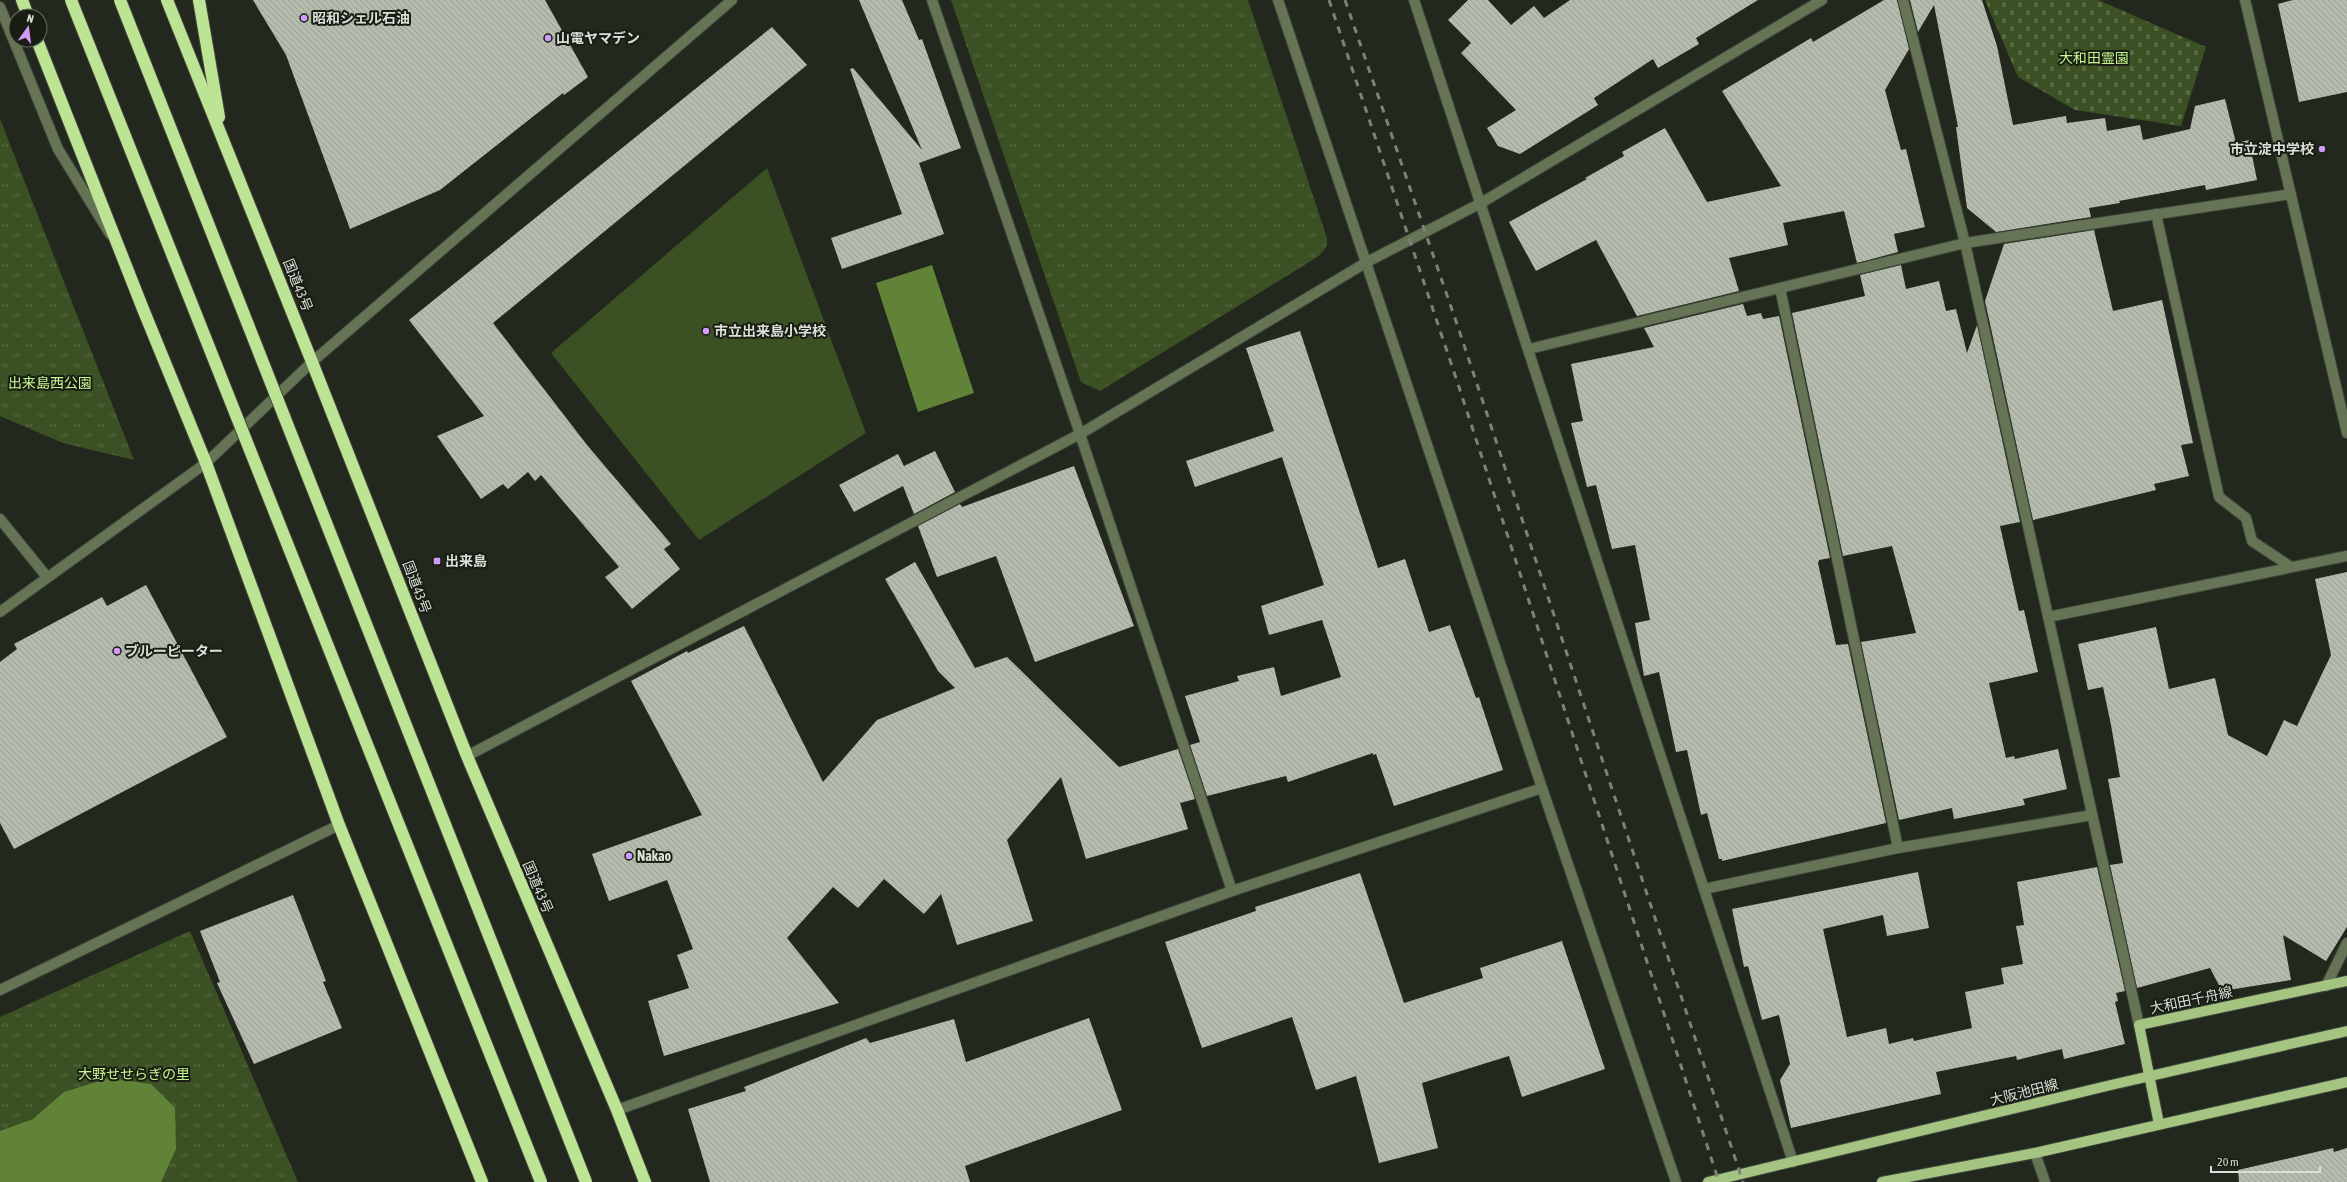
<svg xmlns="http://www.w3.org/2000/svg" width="2347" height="1182" viewBox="0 0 2347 1182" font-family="'Asap Condensed','Noto Sans JP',sans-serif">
  <defs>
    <pattern id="cemetery-stones" width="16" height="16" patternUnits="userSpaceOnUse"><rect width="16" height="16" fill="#3c5123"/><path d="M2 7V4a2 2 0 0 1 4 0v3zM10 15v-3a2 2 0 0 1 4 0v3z" fill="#586a42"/></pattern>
    <pattern id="park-tufts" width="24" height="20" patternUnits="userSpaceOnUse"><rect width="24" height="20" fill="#3c5123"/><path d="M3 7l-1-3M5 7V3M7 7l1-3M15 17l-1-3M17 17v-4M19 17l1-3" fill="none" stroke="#586a42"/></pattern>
    <pattern id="building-back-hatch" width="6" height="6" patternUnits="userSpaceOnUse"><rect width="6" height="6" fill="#b5bcae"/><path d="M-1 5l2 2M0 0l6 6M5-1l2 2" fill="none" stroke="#989e93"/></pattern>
  </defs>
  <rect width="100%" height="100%" fill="#22281d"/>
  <!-- cemetery -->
  <path fill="url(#cemetery-stones)" d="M1985,0H2098L2206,47L2181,126L2075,110L2018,77Z"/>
  <!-- park -->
  <g fill="url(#park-tufts)">
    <path d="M951,0H1248L1327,238V246L1319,256L1100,391L1081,382Z"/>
    <path d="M0,119L134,460L63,443L0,416Z"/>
    <path d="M190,931L298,1182H0V1017Z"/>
  </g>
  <!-- pitch -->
  <path fill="#3c5123" d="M767,168L866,433L699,540L551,353Z"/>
  <!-- water -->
  <g fill="#618337">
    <path d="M932,265L974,393L918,412L876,283Z"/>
    <path d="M109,1078L151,1084L175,1108L176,1149L161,1182H0V1131L33,1119L64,1092Z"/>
  </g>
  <!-- building -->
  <g fill="url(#building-back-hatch)">
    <path d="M253,0H545L588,77L564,95L563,93L440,190L350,229L286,55Z"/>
    <path d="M859,0H902L919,40L922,39L961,148L919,163L944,234L842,269L831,238L902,214L850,69L853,68L922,150Z"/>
    <path d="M1468,0H1488L1511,25L1534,6L1544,18L1570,0H1758L1696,38L1699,44L1658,68L1653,59L1594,98L1598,105L1520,154L1498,146L1487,128L1516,110L1461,53L1471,43L1448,20Z"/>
    <path d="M1884,0H1897L1909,49L1885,90L1901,150L1906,149L1925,227L1894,234L1898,252L1857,263L1844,211L1783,223L1788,245L1729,258L1739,291L1637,316L1596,240L1536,271L1509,222L1587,179L1585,178L1624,156L1622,152L1665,128L1707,202L1781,186L1722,91L1811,38L1813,42Z"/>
    <path d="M1910,0H1982L1997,46L2013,125L2066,116L2067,123L2105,118L2107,131L2140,125L2143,140L2190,129L2195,106L2225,99L2236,143L2249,140L2257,180L2206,190L2205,185L2119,201L2120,203L2089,208L2091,217L1996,232L1967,208L1956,127H1958L1934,5L1918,32Z"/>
    <path d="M2293,0H2347V92L2299,102L2278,4Z"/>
    <path d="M772,27L807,65L493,323L587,445L671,544L664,549L680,569L632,609L605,577L619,567L541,475L535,481L528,472L508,489L503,484L481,499L437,436L484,416L409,320Z"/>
    <path d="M2094,230L2113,311L2162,300L2193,443L2181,445L2189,476L2154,484L2156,490L2033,520L1985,301L2004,244Z"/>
    <path d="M1901,265L1906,289L1939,281L1946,311L1956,309L1967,353L1977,325L2020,522L2000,526L2019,611L2024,610L2038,672L1989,683L2006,758L2014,756L2015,759L2058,749L2067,789L2023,799L2025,805L1954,819L1952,808L1899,820L1861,642L1916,633L1892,546L1843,556L1792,313L1865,296L1860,275Z"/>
    <path d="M1743,304L1747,316L1761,313L1763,319L1779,316L1830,558L1819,560L1818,563L1836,645L1848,644L1886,823L1722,861V859H1719L1707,813L1701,815L1687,750L1676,752L1659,672L1644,676L1635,623L1650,620L1635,545L1612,549L1596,485L1587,487L1571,423L1583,421L1571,364L1654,347L1644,328Z"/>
    <path d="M1300,331L1378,568L1405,559L1429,632L1450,625L1476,698L1479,697L1503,770L1394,806L1376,754L1373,755V753L1288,782L1286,776L1207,796L1190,745L1200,742L1185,696L1239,681L1237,676L1274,667L1281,696L1341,677L1322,620L1269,635L1261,606L1324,585L1282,457L1195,487L1186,461L1274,431L1246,348Z"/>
    <path d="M935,451L955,492L914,514L903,486L854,512L839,485L898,454L904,466Z"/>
    <path d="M1074,466L1134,626L1035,662L996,556L937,577L918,526L960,504L962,507Z"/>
    <path d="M915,562L975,668L1007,657L1119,767L1178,749L1195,799L1180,803L1188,829L1086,859L1061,777L1007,840L1033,921L957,945L941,894L924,914L884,879L858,908L833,887L787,938L839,1003L664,1056L648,1001L689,988L677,955L693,949L667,880L609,901L592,854L702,815L631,681L687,651L688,653L744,626L823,782L877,720L955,688L938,671L885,579Z"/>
    <path d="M2347,572V927L2326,961L2283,935L2291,980L2222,991L2210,968L2137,988L2110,865L2123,863L2108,779L2120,777L2111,725L2103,687L2088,690L2078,644L2156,627L2169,689L2215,678L2228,735L2267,756L2284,720L2297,726L2331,655L2315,579Z"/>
    <path d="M146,585L227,737L14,849L0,823V662L17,649L14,644L102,597L107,606Z"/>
    <path d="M2097,867L2125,991L2116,993L2118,1001L2115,1002L2125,1044L2064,1059L2062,1049L2017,1060L2016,1056L1936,1072L1941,1094L1791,1128L1780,1080L1790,1064L1779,1015L1762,1020L1748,966L1744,967L1732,909L1918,872L1929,928L1887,936L1883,915L1823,929L1847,1037L1886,1028L1889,1044L1913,1038L1914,1041L1972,1028L1965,992L2004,984L2001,968L2023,964L2016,926L2024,925L2017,882Z"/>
    <path d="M1360,873L1404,1003L1483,978L1480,968L1562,941L1605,1069L1522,1097L1509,1056L1422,1083L1438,1148L1379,1163L1356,1076L1316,1090L1292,1017L1202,1048L1165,942L1256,911L1255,907Z"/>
    <path d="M293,895L326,981L323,982L342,1028L254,1064L217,983L220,982L200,931Z"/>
    <path d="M1089,1018L1122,1110L965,1166L970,1182H710L688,1109L746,1091L744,1087L866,1038L870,1043L954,1019L966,1062Z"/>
    <path d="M2333,1148L2334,1152L2347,1148V1182H2239L2238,1170Z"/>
  </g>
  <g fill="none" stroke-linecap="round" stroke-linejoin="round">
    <!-- minor casing -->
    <g stroke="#40453b" stroke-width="12">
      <g id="minor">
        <path d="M932,0L1080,434L1232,891"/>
        <path d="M1278,0L1542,788L1676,1182"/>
        <path d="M1414,0L1793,1162"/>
        <path d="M1903,0L1965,243L2139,1025"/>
        <path d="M2245,0L2347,433"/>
        <path d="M0,7L58,149L110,234"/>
        <path d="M2156,214L2219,497L2246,518L2252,541L2291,567"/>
        <path d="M1780,288L1898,848"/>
        <path d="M1529,349L1965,243L2291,194"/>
        <path d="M0,519L47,577"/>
        <path d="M0,612L206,463L312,362L732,0"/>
        <path d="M2048,617L2347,556"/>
        <path d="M467,756L1080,434L1367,262L1481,203L1822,0"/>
        <path d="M1704,889L1898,848L2092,815"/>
        <path d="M2326,986L2347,943"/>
        <path d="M0,990L339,825"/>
        <path d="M617,1110L1232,891L1542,788"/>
        <path d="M2035,1153L2045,1182"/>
      </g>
    </g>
    <!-- major casing -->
    <g stroke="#40453b" stroke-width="12">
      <g id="major">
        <path d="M2159,1124L2139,1025L2347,981"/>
        <path d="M1708,1182L2111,1085L2347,1031"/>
        <path d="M1882,1182L2035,1153L2347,1082"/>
      </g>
    </g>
    <!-- highway casing -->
    <g stroke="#40453b" stroke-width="14">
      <g id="highway">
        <path d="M22,0L28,16"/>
        <path d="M167,0L312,362L467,756L617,1110L645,1182"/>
        <path d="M199,0L219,117"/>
        <path d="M37,40L143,309L206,463L339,825L482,1182"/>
      </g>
    </g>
    <!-- minor -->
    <use href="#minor" stroke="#657455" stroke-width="10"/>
    <!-- major -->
    <use href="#major" stroke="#a4c482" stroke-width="10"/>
    <!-- highway -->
    <use href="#highway" stroke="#bde394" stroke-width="12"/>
    <!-- rail -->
    <g stroke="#7d8178" stroke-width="3" stroke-dasharray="7 7" stroke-linecap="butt">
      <path d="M1329,0L1457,381L1719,1182"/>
      <path d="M1345,0L1459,330L1743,1182"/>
    </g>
    <!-- highway-bridge casing -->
    <g stroke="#40453b" stroke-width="14" stroke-linecap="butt">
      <g id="highway-bridge">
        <path d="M71,0L541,1182"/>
        <path d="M120,0L586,1182"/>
      </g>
    </g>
    <!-- highway-bridge -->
    <use href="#highway-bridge" stroke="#bde394" stroke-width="12"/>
  </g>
  <!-- markers -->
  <g fill="#d39cfc" stroke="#191e14" stroke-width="1.5">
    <circle cx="304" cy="18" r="4"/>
    <circle cx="548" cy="38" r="4"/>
    <circle cx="2322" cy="149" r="4"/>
    <circle cx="706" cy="331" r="4"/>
    <rect x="433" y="557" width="8" height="8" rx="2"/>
    <circle cx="117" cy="651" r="4"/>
    <circle cx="629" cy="856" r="4"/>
  </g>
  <g text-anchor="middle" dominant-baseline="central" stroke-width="4" stroke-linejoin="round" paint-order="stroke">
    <!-- poi labels -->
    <g font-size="14" font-weight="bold" fill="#dcdfd8" stroke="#191e14" text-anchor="start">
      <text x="312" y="18">昭和シェル石油</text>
      <text x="556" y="38">山電ヤマデン</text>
      <text x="2314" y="149" text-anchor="end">市立淀中学校</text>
      <text x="714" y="331">市立出来島小学校</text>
      <text x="445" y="561">出来島</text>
      <text x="125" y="651">ブルーピーター</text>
      <text x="637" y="856">Nakao</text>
    </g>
    <!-- park labels -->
    <g font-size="14" fill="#c5f68e" stroke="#191e14">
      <text x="2094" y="58">大和田霊園</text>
      <text x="50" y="383">出来島西公園</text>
      <text x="134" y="1074">大野せせらぎの里</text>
    </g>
    <!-- street labels -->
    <g font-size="14" fill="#dcdfd8" stroke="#191e14">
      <text transform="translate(298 285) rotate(68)">国道43号</text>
      <text transform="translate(417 587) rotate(69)">国道43号</text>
      <text transform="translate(538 887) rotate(67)">国道43号</text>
      <text transform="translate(2191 1000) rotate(-12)">大和田千舟線</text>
      <text transform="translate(2024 1092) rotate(-14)">大阪池田線</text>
    </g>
  </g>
  <!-- north arrow -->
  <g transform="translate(28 28) rotate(14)"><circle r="19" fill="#191e14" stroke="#676b62"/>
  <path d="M0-3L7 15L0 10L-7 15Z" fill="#d39cfc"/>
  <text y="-6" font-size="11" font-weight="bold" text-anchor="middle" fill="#dcdfd8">N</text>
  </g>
  <!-- scale -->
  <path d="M2211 1166v6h109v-6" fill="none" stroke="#dcdfd8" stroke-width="2"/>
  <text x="2217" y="1166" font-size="12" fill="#dcdfd8" stroke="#191e14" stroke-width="3" paint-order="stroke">20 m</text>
</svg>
